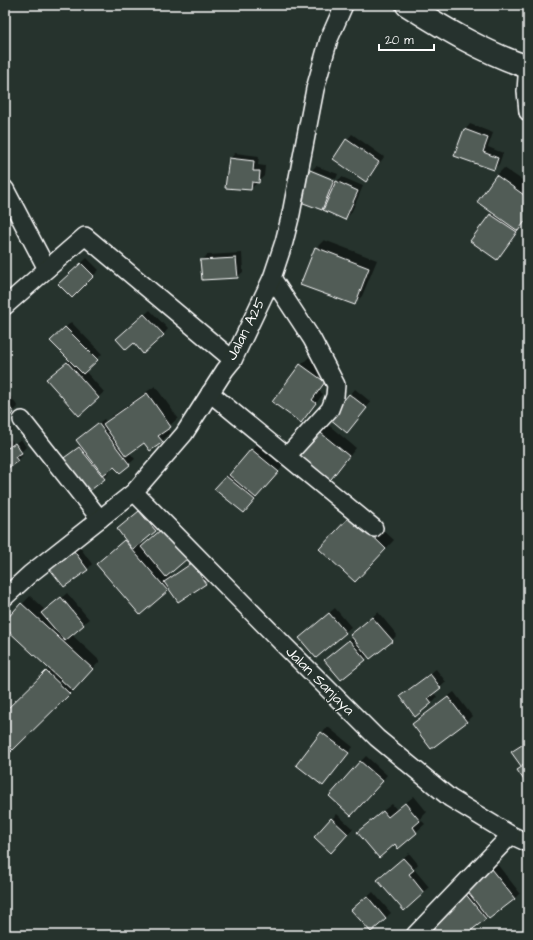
<svg xmlns="http://www.w3.org/2000/svg" width="533" height="940" viewBox="0 0 533 940" font-family="'Architects Daughter',sans-serif">
  <rect width="100%" height="100%" fill="#26332d"/>
  <filter id="ink" filterUnits="userSpaceOnUse"><feTurbulence type="fractalNoise" baseFrequency=".025" numOctaves="2"/><feDisplacementMap in="SourceGraphic" scale="8" xChannelSelector="R" yChannelSelector="G"/><feConvolveMatrix kernelMatrix="1 2 1 2 8 2 1 2 1" color-interpolation-filters="sRGB"/></filter>
  <g filter="url(#ink)">
    <!-- shadow -->
    <g fill="#0007">
      <path d="M470,124L493,133L488,147L503,153L499,164L494,169L465,130Z"/>
      <path d="M352,134L384,157L371,175L366,180L347,140Z"/>
      <path d="M235,153L259,156L258,165L265,166L264,176L258,182L256,181V184L250,189L230,159Z"/>
      <path d="M316,166L338,174L336,179L312,170V172L336,181L335,184L337,182H338V180L342,177L363,186L351,213L345,219L327,203L322,209L311,171Z"/>
      <path d="M504,168L528,184V219L521,227L502,253L497,258L472,241L493,212L496,176Z"/>
      <path d="M324,240L377,260L362,296L354,304L316,248Z"/>
      <path d="M242,253L243,272L237,277L201,261L207,255Z"/>
      <path d="M87,258L99,270L72,297L59,284Z"/>
      <path d="M150,310L168,329L163,335L134,342L123,334Z"/>
      <path d="M71,322L102,354L85,371L104,392L79,415L53,374L70,360L52,341Z"/>
      <path d="M309,357L332,374L319,391L323,394L308,414L300,422L274,402L301,365Z"/>
      <path d="M155,386L178,418L167,428L170,433L162,441H144L129,452L135,459L129,464L115,465L107,471L109,473L104,479L63,460L81,445L77,440L83,434L104,419L106,422L112,416Z"/>
      <path d="M5,388L18,407L13,412L5,418Z"/>
      <path d="M355,389L371,402L347,431L350,395Z"/>
      <path d="M7,422L13,430L5,437V423Z"/>
      <path d="M325,422L356,448L336,473L308,435Z"/>
      <path d="M11,439L14,444L21,439L26,447L21,452L23,455L17,461L5,469V442Z"/>
      <path d="M257,444L283,466L244,512L216,488L232,471L233,472Z"/>
      <path d="M145,506L161,525L141,542L171,577L197,558L211,577L205,583L170,588L140,613L97,564L126,539L123,524Z"/>
      <path d="M359,508L394,540L363,573Z"/>
      <path d="M79,546L92,564L87,570L56,563Z"/>
      <path d="M5,566L8,568L5,572Z"/>
      <path d="M67,593L89,619L71,634L100,661L77,686L5,757V712L50,668L5,627V622L30,596L46,611Z"/>
      <path d="M335,608L351,627L316,656L306,633Z"/>
      <path d="M378,612L397,635L392,640L368,655L365,659L325,660L353,637L357,630Z"/>
      <path d="M436,669L446,682L434,693L437,697L432,703L415,715L401,696L406,691Z"/>
      <path d="M454,692L472,716L467,721L432,748L413,724L419,718Z"/>
      <path d="M328,727L353,747L328,779L297,765L322,733Z"/>
      <path d="M528,739V760L513,752L521,744Z"/>
      <path d="M366,756L387,775L357,810L360,762Z"/>
      <path d="M414,796L427,812L420,819L425,824L399,847L395,843L366,824L392,804L397,810Z"/>
      <path d="M337,814L353,829L337,846L332,819Z"/>
      <path d="M409,853L418,864L414,869L429,887L404,909L384,875Z"/>
      <path d="M497,864L520,893L514,899L488,915L463,935H431L435,922L455,906L472,883Z"/>
      <path d="M373,892L391,913L371,931L358,905Z"/>
    </g>
    <!-- building -->
    <g fill="#515c57" stroke="#fff">
      <path d="M464,129L488,138L483,152L498,158L494,170L454,156Z"/>
      <path d="M346,139L379,162L366,182L333,159Z"/>
      <path d="M229,158L254,161L253,171H260L259,183L252,182L251,190L225,188Z"/>
      <path d="M310,170L334,180L322,210L298,201Z"/>
      <path d="M496,175L524,195L528,189V217L518,231L477,202Z"/>
      <path d="M336,181L358,191L345,220L323,210Z"/>
      <path d="M490,214L517,232L497,260L470,241Z"/>
      <path d="M315,247L369,268L355,305L300,285Z"/>
      <path d="M236,258L238,278L202,280L200,260Z"/>
      <path d="M81,263L94,276L72,298L58,284Z"/>
      <path d="M144,314L164,335L143,354L134,343L126,350L116,339Z"/>
      <path d="M65,327L98,360L83,374L50,341Z"/>
      <path d="M67,362L99,398L79,416L46,379Z"/>
      <path d="M300,364L325,382L312,400L316,403L301,423L272,402Z"/>
      <path d="M147,393L171,427L158,436L163,442L150,451L144,443L126,456L103,424Z"/>
      <path d="M349,394L367,408L347,433L329,418Z"/>
      <path d="M5,401L14,413L5,419Z"/>
      <path d="M98,423L130,465L120,473L114,467L103,475L76,440Z"/>
      <path d="M316,429L349,456L328,483L295,456Z"/>
      <path d="M5,443L8,448L15,443L22,453L15,457L18,461L5,470Z"/>
      <path d="M79,447L105,479L87,493L61,460Z"/>
      <path d="M251,449L279,472L256,498L229,475Z"/>
      <path d="M226,476L255,500L244,513L214,489Z"/>
      <path d="M139,511L156,531L133,550L117,529Z"/>
      <path d="M351,515L386,549L355,582L319,549Z"/>
      <path d="M162,529L188,558L166,577L141,547Z"/>
      <path d="M124,540L168,591L140,615L96,564Z"/>
      <path d="M74,551L88,570L64,587L49,568Z"/>
      <path d="M192,563L206,584L178,602L164,582Z"/>
      <path d="M61,597L84,625L65,641L41,613Z"/>
      <path d="M21,603L93,669L73,691L5,628V621Z"/>
      <path d="M329,613L346,633L316,658L299,638Z"/>
      <path d="M372,617L393,641L370,659L350,635Z"/>
      <path d="M349,640L366,660L341,680L324,660Z"/>
      <path d="M46,671L70,694L13,750L5,742V711Z"/>
      <path d="M430,674L441,688L428,698L432,703L415,717L400,696Z"/>
      <path d="M448,697L467,722L431,749L412,724Z"/>
      <path d="M321,732L349,753L323,786L296,765Z"/>
      <path d="M528,741V761L521,766L511,752Z"/>
      <path d="M5,744L12,751L5,758Z"/>
      <path d="M360,761L383,781L351,816L329,796Z"/>
      <path d="M528,763V786L517,770Z"/>
      <path d="M405,803L420,821L413,827L417,833L398,849L395,844L379,858L357,832L383,811L388,817Z"/>
      <path d="M331,818L348,834L331,853L314,837Z"/>
      <path d="M403,858L414,870L409,874L424,893L404,911L377,880Z"/>
      <path d="M491,869L515,899L489,919L465,888Z"/>
      <path d="M464,892L486,919L465,935H429L425,930L455,906L451,902Z"/>
      <path d="M367,896L386,919L371,932L351,910Z"/>
    </g>
    <g fill="none" stroke-linecap="round" stroke-linejoin="round">
      <!-- minor casing -->
      <g stroke="#fff" stroke-width="20">
        <g id="minor">
          <path d="M528,63L526,91L528,112"/>
          <path d="M5,189L47,269"/>
          <path d="M272,278L312,339L336,385L335,396L330,409L287,456"/>
          <path d="M5,306L47,269L85,236L233,360"/>
          <path d="M210,393L374,528"/>
          <path d="M22,420L100,519"/>
          <path d="M134,492L286,647L377,738L450,798L511,835L528,843"/>
          <path d="M5,597L30,574L134,492L184,434L225,370L233,360L272,278L284,242L291,214L315,89L329,39L344,5"/>
          <path d="M415,935L511,835"/>
        </g>
      </g>
      <!-- highway casing -->
      <g stroke="#fff" stroke-width="25">
        <path id="highway" d="M407,5C445,29 485,53 528,67"/>
      </g>
      <!-- minor -->
      <use href="#minor" stroke="#26332d" stroke-width="17"/>
      <!-- highway -->
      <use href="#highway" stroke="#26332d" stroke-width="22"/>
    </g>
  </g>
  <g text-anchor="middle" dominant-baseline="central" stroke-width="3" stroke-linejoin="round" paint-order="stroke">
    <!-- street labels -->
    <g font-size="15" fill="#fff" stroke="#26332d">
      <text transform="translate(246 329) rotate(-63)">Jalan A25</text>
      <text transform="translate(320 681) rotate(45)">Jalan Sanjaya</text>
    </g>
  </g>
  <!-- margin -->
  <rect width="533" height="940" fill="none" stroke="#26332d" stroke-width="20"/>
  <rect x="10" y="10" width="513" height="920" fill="none" stroke="#fff" stroke-width="1.5" filter="url(#ink)"/>
  <!-- scale -->
  <path d="M379 44v6h55v-6" fill="none" stroke="#ffffff" stroke-width="2"/>
  <text x="385" y="44" font-size="12" fill="#ffffff" stroke="#26332d" stroke-width="3" paint-order="stroke">20 m</text>
</svg>
